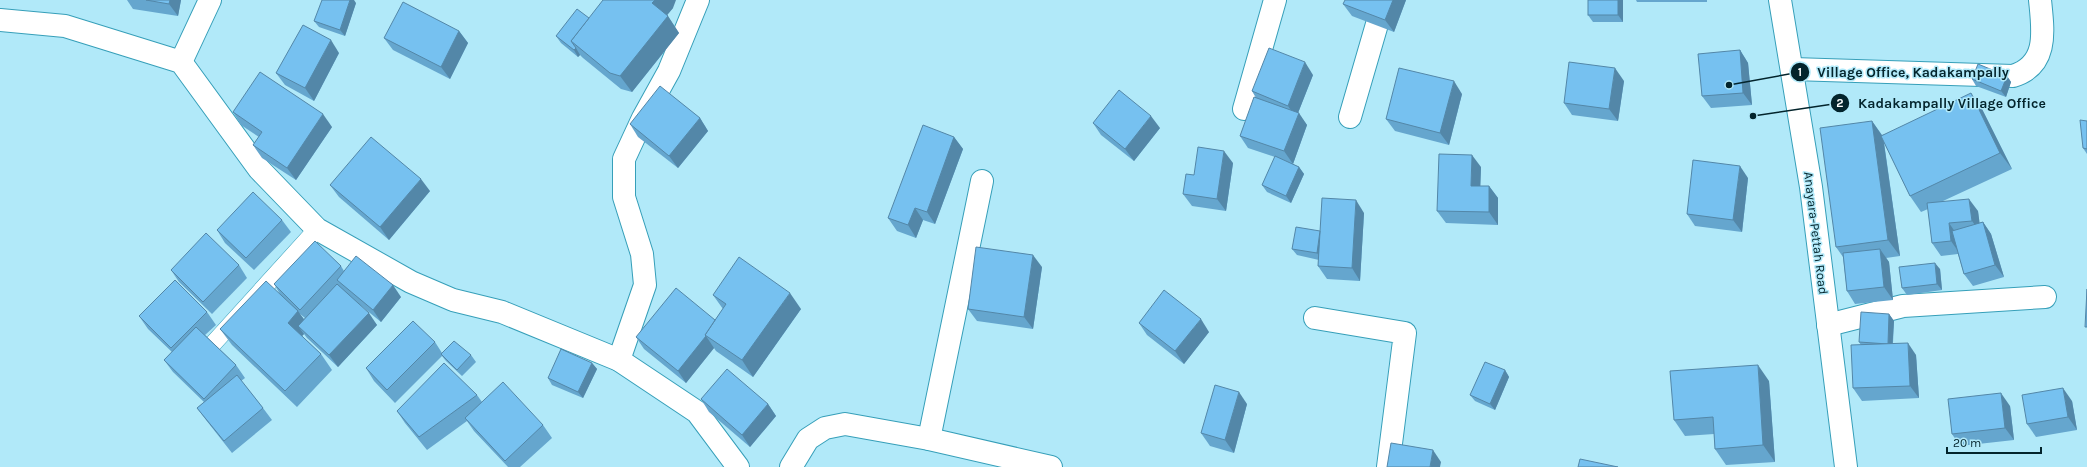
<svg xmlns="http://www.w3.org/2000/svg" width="2087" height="467" viewBox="0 0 2087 467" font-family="Karla,sans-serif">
  <rect width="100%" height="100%" fill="#b1e9f9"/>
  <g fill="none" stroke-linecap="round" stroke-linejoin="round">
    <!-- lane casing -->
    <g stroke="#369fb9" stroke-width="18">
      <path id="lane" d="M201,357L317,229"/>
    </g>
    <!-- street casing -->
    <g stroke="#369fb9" stroke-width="24">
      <g id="street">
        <path d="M0,20L65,26L181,62L259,169L317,229L411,282L453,300L502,312L619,360L697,412L738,467"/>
        <path d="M181,62L210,0"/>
        <path d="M1793,69L2013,76C2049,65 2043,30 2040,0"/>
        <path d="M1244,109L1275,0"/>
        <path d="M1350,117L1384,0"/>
        <path d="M1315,318L1405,333L1388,467"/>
        <path d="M1828,325L1903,306L2045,297"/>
        <path d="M619,360L645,285L642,254L624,197V159L643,118L669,71L698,0"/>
        <path d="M929,439L982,181"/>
        <path d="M791,467L808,439L825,428L845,424L929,439L1051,467"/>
      </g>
    </g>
    <!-- secondary casing -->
    <g stroke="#369fb9" stroke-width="24">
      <path id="secondary" d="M1780,0L1811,187L1846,467"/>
    </g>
    <!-- lane -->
    <use href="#lane" stroke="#fff" stroke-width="17"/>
    <!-- street -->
    <use href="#street" stroke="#fff" stroke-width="22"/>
    <!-- secondary -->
    <use href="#secondary" stroke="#fff" stroke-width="22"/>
  </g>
  <!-- wall -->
  <g fill="#65a6ce" fill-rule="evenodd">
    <path d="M127,0H181L178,16L133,9Z"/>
    <path d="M1406,0L1394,32L1352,16L1343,4Z"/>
    <path d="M1588,0H1623V22H1593L1588,15Z"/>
    <path d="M1636,0H1707V2H1637Z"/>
    <path d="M356,3L345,36L319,27L314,21Z"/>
    <path d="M673,8L667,15L679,33L632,92L621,89L583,58L580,55L578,57L561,43L556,36L589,18Z"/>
    <path d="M459,31L468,43L450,79L393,50L384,38Z"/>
    <path d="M1740,50L1748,63L1752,105L1711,108L1702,96Z"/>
    <path d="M339,53L314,101L285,85L276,73Z"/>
    <path d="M1313,75L1298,113L1307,125L1293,164L1286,161L1299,167L1304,174L1291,203L1267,192L1262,185L1275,157L1248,148L1240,136L1256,98L1252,91Z"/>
    <path d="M2007,76L2011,82L2006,97L1976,86L1972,79Z"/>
    <path d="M1624,81L1618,121L1572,115L1564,103Z"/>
    <path d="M1462,94L1449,145L1395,131L1386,119Z"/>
    <path d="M1982,109L2012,169L1943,201L1978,211L1979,223L1983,222L1991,234L2004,277L1973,286L1964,274L1958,254L1941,256L1932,243L1928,209L1921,212L1910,196L1884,142L1900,256L1886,258L1889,262L1893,300L1855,304L1847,291L1843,257L1836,247L1872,121L1882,135Z"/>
    <path d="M233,112L332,127L296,180L262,158L253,145L259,137L241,125Z"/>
    <path d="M700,118L708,131L678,168L638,137L630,124Z"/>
    <path d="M2087,121V154L2083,148Z"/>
    <path d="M1093,123L1160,128L1134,161L1101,135Z"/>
    <path d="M954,137L963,149L935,224L923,220L916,238L897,231L888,218Z"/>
    <path d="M1233,163L1226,211L1192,206L1183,194L1194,175Z"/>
    <path d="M1481,167L1480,186H1489L1498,198V225L1446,223L1437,211Z"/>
    <path d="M1748,178L1742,232L1695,226L1687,214Z"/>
    <path d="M330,185L430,191L389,240L339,197Z"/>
    <path d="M1364,213L1360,281L1327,279L1318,266L1319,260L1297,255L1292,249L1320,231Z"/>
    <path d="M282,220L291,232L254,270L225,243L217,230Z"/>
    <path d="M239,265L247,278L212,314L179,282L171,270Z"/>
    <path d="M341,266L344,271L401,297L381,322L354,300L377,325L338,367L307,338L304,334L302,336L321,354L332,370L297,407L232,345L220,329L280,294L274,284ZM299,313L305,318L304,319Z"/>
    <path d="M1042,267L1033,329L977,321L968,309Z"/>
    <path d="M1940,269L1942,290L1907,295L1902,288Z"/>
    <path d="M713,295L801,309L753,377L716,351L714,348L686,383L644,349L636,337L715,320L723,309Z"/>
    <path d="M207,312L216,325L205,335L236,365L245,378L241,381L263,408L272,420L232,453L206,420L197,408L204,402L173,372L164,360L172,352L148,329L139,316Z"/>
    <path d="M1889,314L1894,321L1893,343L1916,355L1919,398L1862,401L1853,388L1861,345L1859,342Z"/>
    <path d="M1139,323L1209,332L1184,364L1147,335Z"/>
    <path d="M435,342L442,353L471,355L476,362L462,376L446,361L442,356L395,403L374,381L366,368Z"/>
    <path d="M592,363L597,369L583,398L552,385L548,378Z"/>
    <path d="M1505,370L1509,377L1495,410L1475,401L1470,395Z"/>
    <path d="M1769,381L1775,462L1726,465L1715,449L1714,434L1685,436L1674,420Z"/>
    <path d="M477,395L482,402L543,425L552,438L520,467H508L474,431L467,421L427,450L405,423L397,411Z"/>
    <path d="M701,399L768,404L776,416L750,447L709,412Z"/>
    <path d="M2072,401L2077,430L2036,437L2027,424Z"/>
    <path d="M1247,404L1234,453L1210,446L1201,433Z"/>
    <path d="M2010,406L2014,440L1960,446L1952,434Z"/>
  </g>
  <!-- shaded-wall -->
  <g fill="#5387a8">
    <path d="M170,0H181L178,16L169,4Z"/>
    <path d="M350,0H354L356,3L345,36L340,30Z"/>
    <path d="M655,0H676L673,8L663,20L652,3Z"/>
    <path d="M1393,0H1406L1394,32L1385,20Z"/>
    <path d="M1618,0H1623V22L1618,15Z"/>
    <path d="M668,16L679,33L632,92L620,76Z"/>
    <path d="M459,31L468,43L450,79L441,67Z"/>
    <path d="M331,40L339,53L314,101L305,88Z"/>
    <path d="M576,48L580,55L578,57L574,50Z"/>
    <path d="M1740,50L1748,63L1752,105L1743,93Z"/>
    <path d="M1305,62L1313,75L1296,118L1288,106Z"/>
    <path d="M1615,68L1624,81L1618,121L1609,109Z"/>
    <path d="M2007,76L2011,82L2006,97L2001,91Z"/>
    <path d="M1454,81L1462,94L1449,145L1440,133Z"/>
    <path d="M1971,93L1982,109L2012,169L2000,153Z"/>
    <path d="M1299,113L1307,125L1293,164L1284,151Z"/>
    <path d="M323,114L332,127L296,180L287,168Z"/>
    <path d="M1151,116L1160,128L1134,161L1125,149Z"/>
    <path d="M700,118L708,131L678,168L669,156Z"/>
    <path d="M1872,121L1883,137L1900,256L1888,240Z"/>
    <path d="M954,137L963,149L935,224L927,212Z"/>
    <path d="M1224,151L1233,163L1226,211L1217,199Z"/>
    <path d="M1472,155L1481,167L1480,198L1471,186Z"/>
    <path d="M1740,166L1748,178L1742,232L1733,220Z"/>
    <path d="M1299,167L1304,174L1291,203L1286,196Z"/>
    <path d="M421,179L430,191L389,240L380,227Z"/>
    <path d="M1489,186L1498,198V225L1489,212Z"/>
    <path d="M1969,199L1978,211L1981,233L1972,221Z"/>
    <path d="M1356,200L1364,213L1360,281L1352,268Z"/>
    <path d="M915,208L923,220L916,238L908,225Z"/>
    <path d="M1983,222L1991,234L2004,277L1995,265Z"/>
    <path d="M1949,223L1958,236L1960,254L1951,241Z"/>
    <path d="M1321,231L1322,260L1317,253Z"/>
    <path d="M1880,249L1889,262L1893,300L1884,287Z"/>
    <path d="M1033,255L1042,267L1033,329L1024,317Z"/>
    <path d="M1935,263L1940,269L1942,290L1937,284Z"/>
    <path d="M393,285L401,297L381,322L373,310Z"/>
    <path d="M790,293L801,309L753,377L742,360Z"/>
    <path d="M298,311L310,328L298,326L304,334L299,339L288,323Z"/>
    <path d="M369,313L377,325L338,367L329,355Z"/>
    <path d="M1889,314L1894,321L1892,351L1888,344Z"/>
    <path d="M1201,319L1209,332L1184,364L1175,351Z"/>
    <path d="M706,336L714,348L686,383L678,371Z"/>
    <path d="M1908,343L1916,355L1919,398L1910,386Z"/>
    <path d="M592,363L597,369L583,398L578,392Z"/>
    <path d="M1758,365L1769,381L1775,462L1763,445Z"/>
    <path d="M1505,370L1509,377L1495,410L1490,404Z"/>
    <path d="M2063,388L2072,401L2077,430L2068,417Z"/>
    <path d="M1239,392L1247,404L1234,453L1225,440Z"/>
    <path d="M2001,393L2010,406L2014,440L2005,428Z"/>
    <path d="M768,404L776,416L750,447L742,435Z"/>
    <path d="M1433,450L1441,462L1440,467H1430Z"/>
  </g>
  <!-- building -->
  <g fill="#76c1f0" stroke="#5387a8">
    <path d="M146,0H170L169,4Z"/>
    <path d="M322,0H350L340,30L314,21Z"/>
    <path d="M603,0H655L652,3L668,16L620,76L610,73L571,41Z"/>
    <path d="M1345,0H1393L1385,20L1343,4Z"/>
    <rect x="1588" y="0" width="30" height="15"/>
    <path d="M403,2L459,31L441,67L384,38Z"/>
    <path d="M577,9L589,18L571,41L576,48L574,50L556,36Z"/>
    <path d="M303,25L331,40L305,88L276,73Z"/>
    <path d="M1269,48L1305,62L1288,106L1252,91Z"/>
    <path d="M1740,50L1743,93L1702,96L1698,54Z"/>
    <path d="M1569,62L1615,68L1609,109L1564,103Z"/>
    <path d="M1978,64L2007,76L2001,91L1972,79Z"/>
    <path d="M1399,68L1454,81L1440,133L1386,119Z"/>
    <path d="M260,72L323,114L287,168L253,145L262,132L233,112Z"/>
    <path d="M660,86L700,118L669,156L630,124Z"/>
    <path d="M1119,90L1151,116L1125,149L1093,123Z"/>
    <path d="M1971,93L2000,153L1910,196L1881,136Z"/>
    <path d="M1254,97L1299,113L1284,151L1240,136Z"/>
    <path d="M2080,120L2087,121V149L2083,148Z"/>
    <path d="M1872,121L1888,240L1836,247L1820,128Z"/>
    <path d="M923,125L954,137L927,212L915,208L908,225L888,218Z"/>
    <path d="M371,137L421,179L380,227L330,185Z"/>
    <path d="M1198,147L1224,151L1217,199L1183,194L1186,174L1194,175Z"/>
    <path d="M1439,154L1472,155L1471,186H1489V212L1437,211Z"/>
    <path d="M1275,156L1299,167L1286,196L1262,185Z"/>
    <path d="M1693,160L1740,166L1733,220L1687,214Z"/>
    <path d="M253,192L282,220L246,258L217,230Z"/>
    <path d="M1322,198L1356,200L1352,268L1318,266Z"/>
    <path d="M1969,199L1972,221L1949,223L1951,241L1932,243L1927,203Z"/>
    <path d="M1983,222L1995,265L1964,274L1952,231Z"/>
    <path d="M1296,227L1320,231L1317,253L1292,249Z"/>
    <path d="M206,233L239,265L203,302L171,270Z"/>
    <path d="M315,241L341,266L300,310L274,284Z"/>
    <path d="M976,247L1033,255L1024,317L968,309Z"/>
    <path d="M1880,249L1884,287L1847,291L1843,253Z"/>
    <path d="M356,256L393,285L373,310L337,280Z"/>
    <path d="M739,257L790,293L742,360L705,335L726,304L713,295Z"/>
    <path d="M1935,263L1937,284L1902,288L1899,267Z"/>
    <path d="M175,280L207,312L171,348L139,316Z"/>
    <path d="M266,281L298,311L288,323L321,354L285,391L220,329Z"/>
    <path d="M337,284L369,313L329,355L298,326Z"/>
    <path d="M676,288L715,320L705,335L706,336L678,371L636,337Z"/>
    <path d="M2087,289V327H2085Z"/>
    <path d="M1164,290L1201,319L1175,351L1139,323Z"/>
    <path d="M1861,312L1889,314L1888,344L1859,342Z"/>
    <path d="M413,321L435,342L387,390L366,368Z"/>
    <path d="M196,327L236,365L204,399L164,360Z"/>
    <path d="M454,341L471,355L457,370L441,354Z"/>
    <path d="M1908,343L1910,386L1853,388L1851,345Z"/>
    <path d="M561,349L592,363L578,392L548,378Z"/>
    <path d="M1485,362L1505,370L1490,404L1470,395Z"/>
    <path d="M444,363L477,395L419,437L397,411Z"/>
    <path d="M1758,365L1763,445L1715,449L1713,417L1674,420L1670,371Z"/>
    <path d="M727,369L768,404L742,435L701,399Z"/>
    <path d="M237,375L263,408L224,441L197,408Z"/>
    <path d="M503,382L543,425L505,461L465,418Z"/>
    <path d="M1215,385L1239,392L1225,440L1201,433Z"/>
    <path d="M2063,388L2068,417L2027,424L2022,395Z"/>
    <path d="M2001,393L2005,428L1952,434L1948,399Z"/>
    <path d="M1391,443L1433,450L1430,467H1387Z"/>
    <path d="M1580,459L1618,467H1578Z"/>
  </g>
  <g text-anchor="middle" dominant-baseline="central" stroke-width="3" stroke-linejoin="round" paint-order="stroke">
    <!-- street labels -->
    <g font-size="13" fill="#03242c" stroke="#b1e9f9">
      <text transform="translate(1816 233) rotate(83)">Anayara-Pettah Road</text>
    </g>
  </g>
  <!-- callouts -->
  <path fill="none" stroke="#03242c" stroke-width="1.5" d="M1729 85L1800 72M1753 116L1840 103"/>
  <g fill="#03242c" stroke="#b1e9f9" stroke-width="1.5">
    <circle cx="1729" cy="85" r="4"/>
    <circle cx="1753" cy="116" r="4"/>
    <circle cx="1800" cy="72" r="10"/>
    <circle cx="1840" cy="103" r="10"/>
  </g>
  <g font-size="12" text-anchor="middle" font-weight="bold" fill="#fff">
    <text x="1800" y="76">1</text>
    <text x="1840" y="107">2</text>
  </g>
  <g font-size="14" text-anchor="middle" font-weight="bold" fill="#03242c" stroke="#b1e9f9" stroke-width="3" stroke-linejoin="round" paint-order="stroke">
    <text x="1913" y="77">Village Office, Kadakampally</text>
    <text x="1952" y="108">Kadakampally Village Office</text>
  </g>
  <!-- scale -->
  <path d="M1947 447v6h94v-6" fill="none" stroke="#03242c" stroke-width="2"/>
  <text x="1953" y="447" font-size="12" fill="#03242c" stroke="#b1e9f9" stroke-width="3" paint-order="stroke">20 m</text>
</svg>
